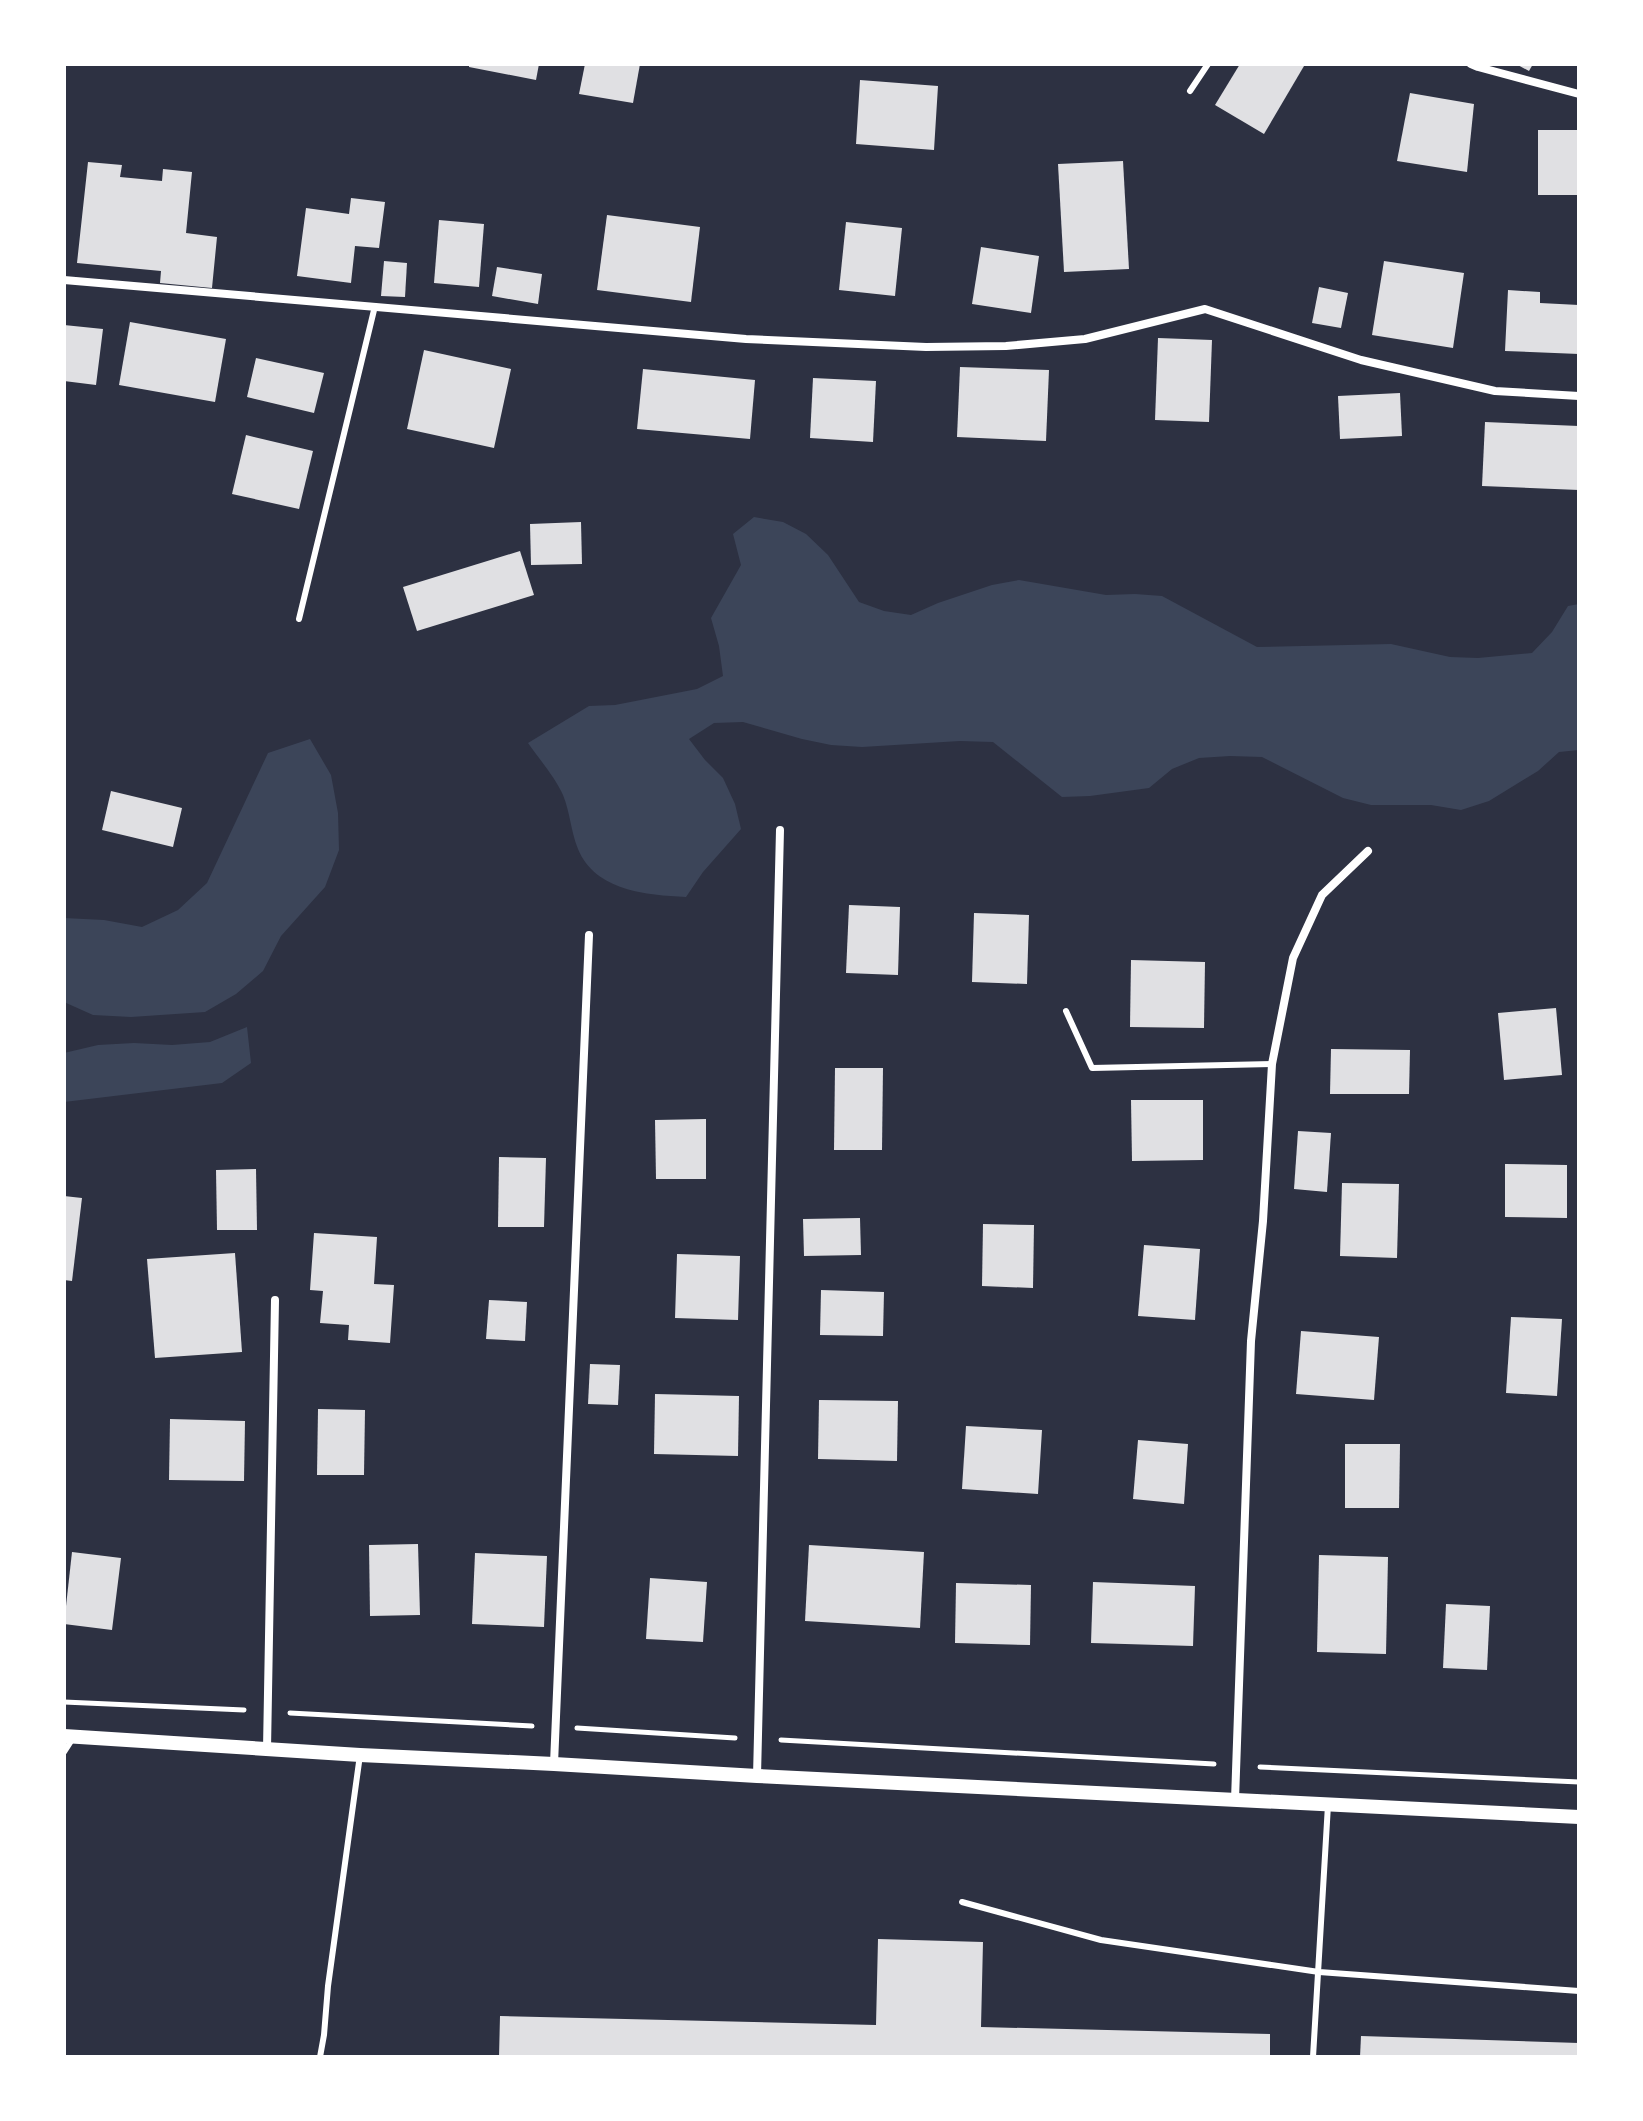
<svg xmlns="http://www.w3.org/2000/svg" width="1643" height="2121" viewBox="0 0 1643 2121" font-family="'PT Serif',serif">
  <rect width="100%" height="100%" fill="#2d3142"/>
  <!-- green -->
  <g fill="#3c4559">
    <path d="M754,517L783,522L806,534L828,555L859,602L884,611L911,615L938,603L992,585L1019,580L1106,595L1135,594L1162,596L1257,647L1391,644L1450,657L1478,658L1532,653L1552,632L1568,606L1579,604V750L1559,752L1538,771L1489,801L1461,810L1431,805H1371L1343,798L1262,757L1230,756L1199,758L1172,769L1149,788L1090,796L1062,797L993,742L960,741L862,747L831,745L802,739L743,722L714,723L689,739L705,760L723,778L735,804L741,829L703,872L686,897C647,895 595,891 578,849C571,832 570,812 563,795C555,777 539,759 528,743L589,706L615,705L697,689L723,676L719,646L711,618L741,565L733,534Z"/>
    <path d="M310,739L331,775L338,813L339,850L325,887L281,936L263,971L236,994L205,1012L131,1017L93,1015L64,1002V918L104,920L142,927L178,910L207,883L268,753Z"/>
    <path d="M247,1027L251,1063L222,1083L64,1102V1053L98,1045L134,1043L172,1045L210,1042Z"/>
  </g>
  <!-- building -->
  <g fill="#e0e0e3">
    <path d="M469,64H539L536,80L469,67Z"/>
    <path d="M585,64H640L633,103L579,94Z"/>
    <path d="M1240,64H1300L1304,66L1264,134L1215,105Z"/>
    <path d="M1516,64H1533L1529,71Z"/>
    <path d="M860,80L938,86L934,150L856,144Z"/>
    <path d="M1410,93L1474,104L1467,172L1397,161Z"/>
    <rect x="1538" y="130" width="41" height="65"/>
    <path d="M1123,161L1129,269L1064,272L1058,164Z"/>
    <path d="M88,162L122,165L120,177L162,181L163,169L192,172L186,233L217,237L212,288L160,283L161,271L77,263Z"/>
    <path d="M351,198L385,202L379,248L355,246L351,283L297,276L306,208L349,214Z"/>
    <path d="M607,215L700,227L691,302L597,290Z"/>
    <path d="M439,220L484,224L479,287L434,283Z"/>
    <path d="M846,222L902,228L895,296L839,290Z"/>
    <path d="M981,247L1039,256L1031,313L972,304Z"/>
    <path d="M384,261L407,263L405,297L381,296Z"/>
    <path d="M1384,261L1464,273L1453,348L1372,335Z"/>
    <path d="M497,267L542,274L538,304L492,296Z"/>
    <path d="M1319,287L1348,293L1341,328L1312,323Z"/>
    <path d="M1508,290L1540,292V303L1579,305V354L1505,351Z"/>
    <path d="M130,322L226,339L215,402L119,385Z"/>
    <path d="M64,325L103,329L96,385L64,381Z"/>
    <path d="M1158,338L1212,340L1209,422L1155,420Z"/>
    <path d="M424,350L511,369L494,448L407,429Z"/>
    <path d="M256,358L324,373L314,413L247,397Z"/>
    <path d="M960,367L1049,370L1046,441L957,437Z"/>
    <path d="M643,369L755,380L750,439L637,429Z"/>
    <path d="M813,378L876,381L873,442L810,438Z"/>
    <path d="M1400,393L1402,436L1340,439L1338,396Z"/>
    <path d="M1485,422L1579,426V490L1482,486Z"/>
    <path d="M246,435L313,451L299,509L232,494Z"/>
    <path d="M581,522L582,564L531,565L530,524Z"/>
    <path d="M520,551L534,595L417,631L403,587Z"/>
    <path d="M111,791L182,808L173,847L102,830Z"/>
    <path d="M849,905L900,907L898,975L846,973Z"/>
    <path d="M974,913L1029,915L1027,984L972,982Z"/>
    <path d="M1131,960L1205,962L1204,1028L1130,1027Z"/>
    <path d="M1556,1008L1562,1075L1504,1080L1498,1013Z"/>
    <path d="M1331,1049L1410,1050L1409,1094H1330Z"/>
    <path d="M835,1068H883L882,1150H834Z"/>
    <path d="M1131,1100H1203V1160L1132,1161Z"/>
    <path d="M706,1119V1179H656L655,1120Z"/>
    <path d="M1298,1131L1331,1133L1327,1192L1294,1189Z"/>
    <path d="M499,1157L546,1158L544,1227H498Z"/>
    <path d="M1505,1164L1567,1165V1218L1505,1217Z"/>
    <path d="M256,1169L257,1230H217L216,1170Z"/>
    <path d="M1342,1183L1399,1184L1397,1258L1340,1256Z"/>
    <path d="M64,1196L82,1198L72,1281L64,1280Z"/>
    <path d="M860,1218L861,1255L804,1256L803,1219Z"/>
    <path d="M983,1224L1034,1225L1033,1288L982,1286Z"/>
    <path d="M314,1233L377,1237L374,1284L394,1285L390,1343L348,1340L349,1325L320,1323L323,1291L310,1290Z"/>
    <path d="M1144,1245L1200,1249L1195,1320L1138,1316Z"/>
    <path d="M235,1253L242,1352L155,1358L147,1259Z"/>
    <path d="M677,1254L740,1256L738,1320L675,1318Z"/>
    <path d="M821,1290L884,1292L883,1336L820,1335Z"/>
    <path d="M489,1300L527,1302L525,1341L486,1339Z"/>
    <path d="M1511,1317L1562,1319L1557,1396L1506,1393Z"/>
    <path d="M1301,1331L1379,1337L1374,1400L1296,1394Z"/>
    <path d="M590,1364L620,1365L618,1405L588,1404Z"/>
    <path d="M655,1394L739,1396L738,1456L654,1454Z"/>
    <path d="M819,1400L898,1401L897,1461L818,1459Z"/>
    <path d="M318,1409L365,1410L364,1475H317Z"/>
    <path d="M170,1419L245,1421L244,1481L169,1480Z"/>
    <path d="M966,1426L1042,1430L1038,1494L962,1489Z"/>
    <path d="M1138,1440L1188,1444L1184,1504L1133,1499Z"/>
    <path d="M1345,1444H1400L1399,1508H1345Z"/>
    <path d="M418,1544L420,1615L370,1616L369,1545Z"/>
    <path d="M809,1545L924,1552L920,1628L805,1621Z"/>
    <path d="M72,1552L121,1558L112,1630L64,1624Z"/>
    <path d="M475,1553L547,1556L544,1627L472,1624Z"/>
    <path d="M1319,1555L1388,1557L1386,1654L1317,1652Z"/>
    <path d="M650,1578L707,1582L703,1642L646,1639Z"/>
    <path d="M1093,1582L1195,1586L1193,1646L1091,1643Z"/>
    <path d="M956,1583L1031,1585L1030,1645L955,1643Z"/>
    <path d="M1446,1604L1490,1606L1487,1670L1443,1668Z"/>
    <path d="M878,1939L983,1942L981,2027L1270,2034V2057H499L500,2016L876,2025Z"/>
    <path d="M1361,2036L1579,2043V2057H1360Z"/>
  </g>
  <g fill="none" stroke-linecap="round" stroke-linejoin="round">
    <!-- path -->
    <g stroke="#fff" stroke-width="5">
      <path d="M64,1702L244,1710"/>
      <path d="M290,1713L532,1726"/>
      <path d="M577,1728L735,1738"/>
      <path d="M781,1740L1214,1764"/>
      <path d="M1260,1767L1579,1782"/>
    </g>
    <!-- service -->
    <g stroke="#fff" stroke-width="6">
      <path d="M1190,91L1208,64"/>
      <path d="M299,619L375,306"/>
      <path d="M1066,1011L1092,1068L1272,1064"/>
      <path d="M64,1752L73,1738"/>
      <path d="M962,1902L1101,1940L1319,1972L1579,1991"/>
      <path d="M320,2057L324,2035L328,1986L360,1755"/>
      <path d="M1313,2057L1328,1805"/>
    </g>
    <!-- minor -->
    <g stroke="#fff" stroke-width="8">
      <path d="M1471,64L1478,67L1579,94"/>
      <path d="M64,280L746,339L926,347L1006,346L1085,339L1205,309L1361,360L1495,391L1579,396"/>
      <path d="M267,1749L275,1300"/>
      <path d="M554,1764L589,935"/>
      <path d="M757,1776L780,830"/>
      <path d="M1235,1800L1251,1341L1263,1221L1272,1064L1293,958L1322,895L1368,851"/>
    </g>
    <!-- tertiary -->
    <path stroke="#fff" stroke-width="14" d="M64,1736L360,1755L554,1764L757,1776L1579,1817"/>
  </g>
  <!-- border -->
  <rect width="1643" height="2121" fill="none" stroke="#ffffff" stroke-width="132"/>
</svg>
